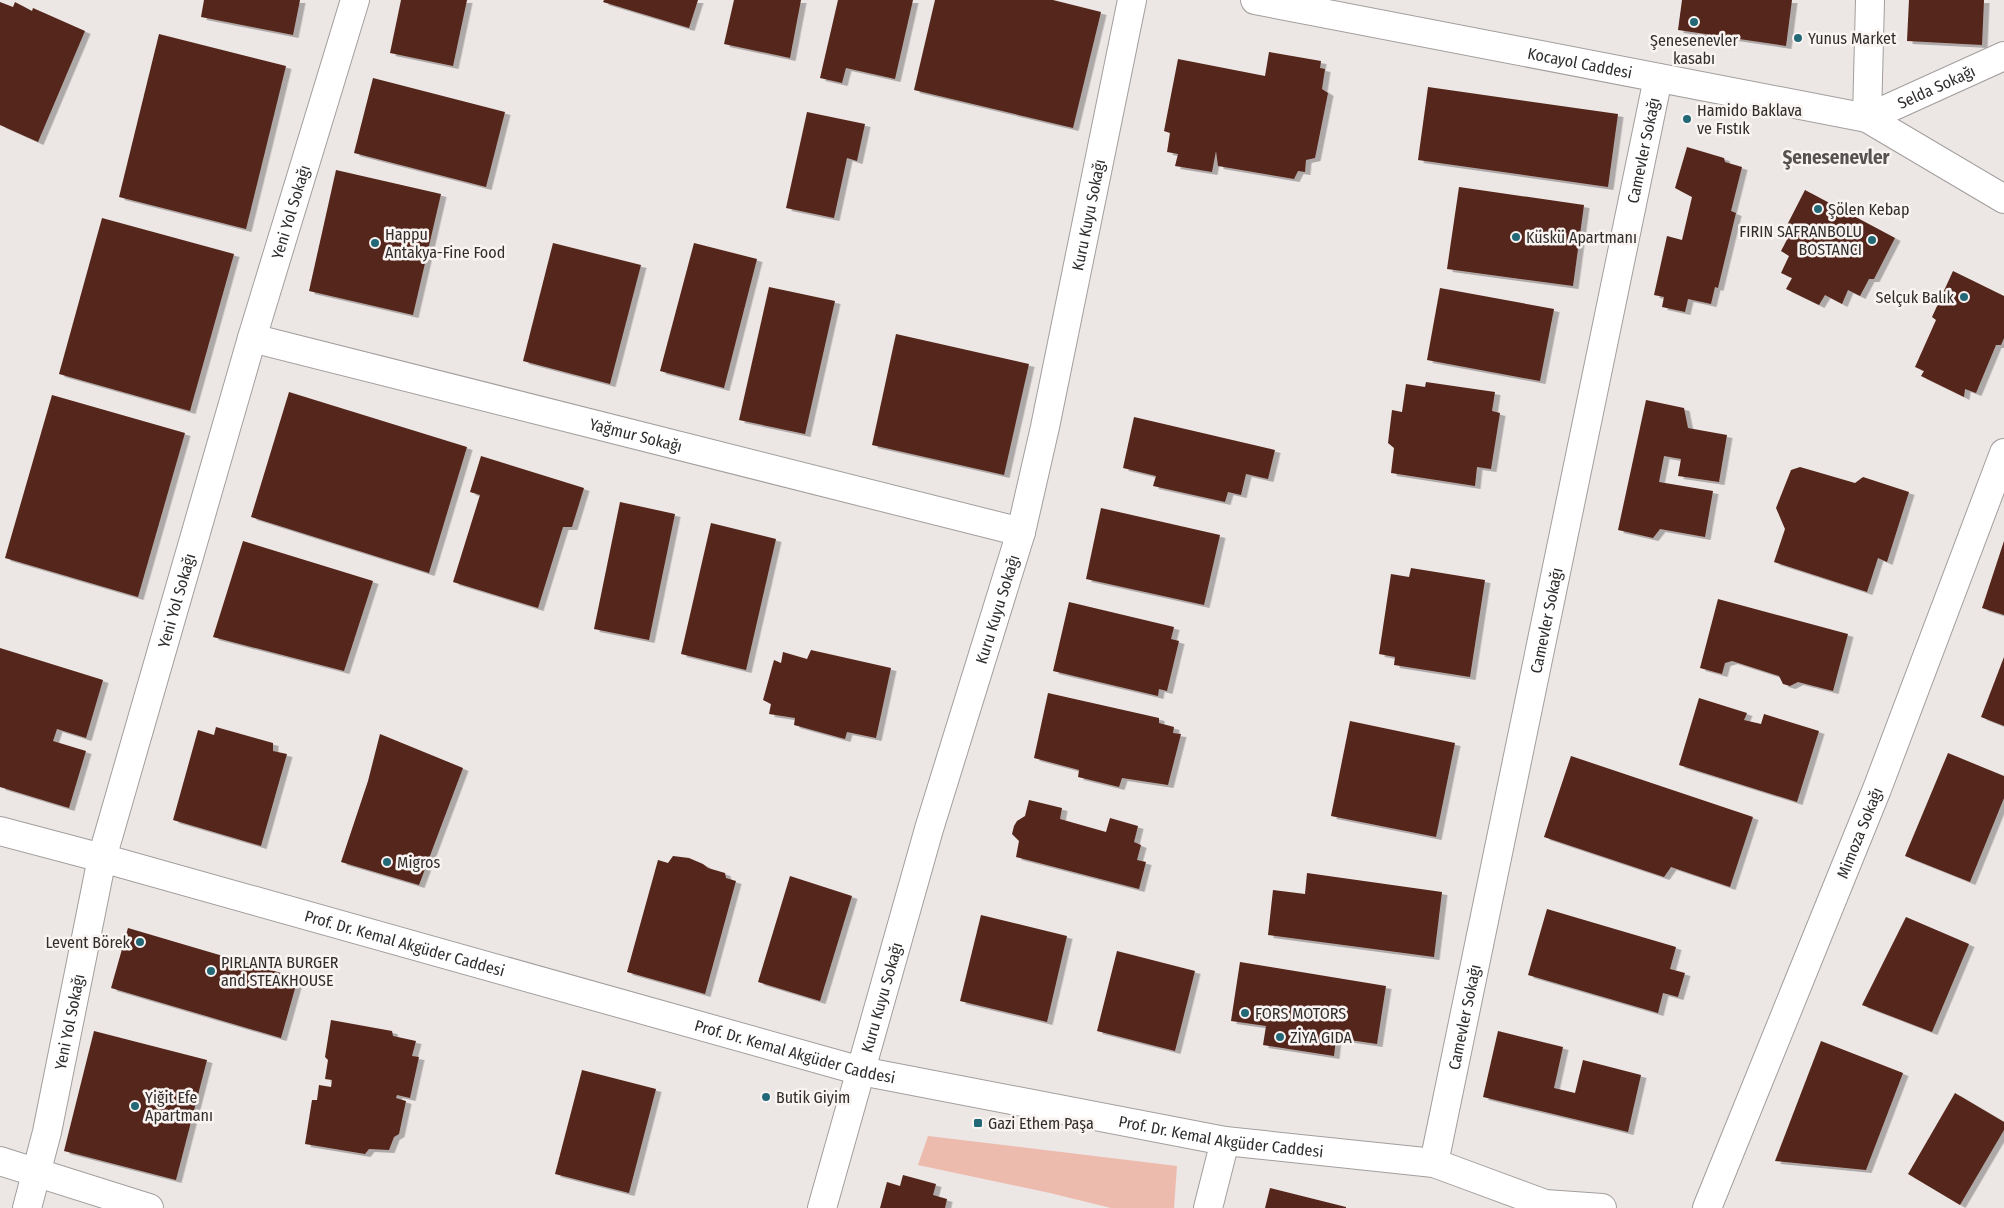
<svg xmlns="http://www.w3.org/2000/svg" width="2004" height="1208" viewBox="0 0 2004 1208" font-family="'Fira Sans Condensed',sans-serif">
  <defs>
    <filter id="shadow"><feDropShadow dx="5.5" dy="3" stdDeviation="0" flood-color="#0004"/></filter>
  </defs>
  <rect width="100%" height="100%" fill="#ece6e5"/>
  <!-- green -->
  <path fill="#edbbad" d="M928,1136L1177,1166L1174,1208H1111L1050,1193L918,1165Z"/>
  <!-- building -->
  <g fill="#55261a" filter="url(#shadow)">
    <path d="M204,0H300L293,35L201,17Z"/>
    <path d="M401,0H467L453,66L390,53Z"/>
    <path d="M604,0H698L689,28L603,2Z"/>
    <path d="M734,0H801L790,58L724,44Z"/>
    <path d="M838,0H913L895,79L846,68L842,83L820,78Z"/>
    <path d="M935,0H1053L1101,12L1073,128L914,90Z"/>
    <path d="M1682,0H1792L1786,46L1678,30Z"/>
    <path d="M1909,0H1984L1982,45L1907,41Z"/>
    <path d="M0,2L13,7L15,2L32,11L33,8L85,31L38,142L0,125Z"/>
    <path d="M159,34L286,66L246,229L119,197Z"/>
    <path d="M1269,52L1321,61L1320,68L1325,69L1322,89L1328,93L1315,158L1306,160L1305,172L1298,171L1294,179L1218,166L1216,151L1212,172L1175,166L1178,154L1167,152L1170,133L1164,131L1178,59L1265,76Z"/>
    <path d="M373,78L505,112L486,187L354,153Z"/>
    <path d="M1428,87L1618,114L1608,187L1418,160Z"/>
    <path d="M807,112L865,124L857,161L847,158L834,218L786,208Z"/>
    <path d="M1687,147L1724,158L1725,162L1742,167L1731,211L1736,213L1718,288L1715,287L1711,304L1688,299L1685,312L1662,307L1664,297L1654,295L1667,236L1682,240L1692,197L1675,188Z"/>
    <path d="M336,170L441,194L413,315L309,291Z"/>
    <path d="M1459,187L1584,205L1573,286L1447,269Z"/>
    <path d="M1805,190L1895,238L1874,279H1869L1860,296L1848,290L1842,304L1825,295L1819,305L1786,289L1792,278L1781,273L1789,256L1781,251L1791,232L1785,229Z"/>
    <path d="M102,218L234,254L190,411L59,374Z"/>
    <path d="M553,243L641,265L610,384L523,361Z"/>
    <path d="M694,243L757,259L724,388L660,371Z"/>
    <path d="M1953,271L2004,296V338L2001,345H1996L1976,393L1965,389L1964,397L1921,376L1924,371L1915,367L1936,320L1932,317Z"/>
    <path d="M769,287L835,301L805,434L739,420Z"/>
    <path d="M1440,288L1554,309L1540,381L1427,360Z"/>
    <path d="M896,334L1029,364L1004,475L872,445Z"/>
    <path d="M1426,382L1495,392L1492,411L1500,413L1491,469L1477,467L1475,486L1391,473L1394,448L1388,443L1392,410L1402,412L1406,384L1425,387Z"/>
    <path d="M289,392L467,447L429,573L251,517Z"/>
    <path d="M52,395L185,433L138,597L5,558Z"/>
    <path d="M1646,400L1684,408L1688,428L1727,435L1719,482L1678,476L1681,459L1664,456L1659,482L1713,491L1705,537L1660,529L1653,538L1618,530Z"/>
    <path d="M1134,417L1275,450L1268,479L1246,474L1241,495L1228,492L1225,502L1153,486L1156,476L1123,468Z"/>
    <path d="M481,456L584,488L572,527H563L538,608L453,582L480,495L470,492Z"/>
    <path d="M1800,467L1855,483L1863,477L1909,492L1887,562L1878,558L1867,592L1774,562L1785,529L1776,508L1791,470Z"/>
    <path d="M620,502L675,514L649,640L594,629Z"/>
    <path d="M1101,508L1220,535L1204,605L1086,579Z"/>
    <path d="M711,523L776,539L746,670L681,654Z"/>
    <path d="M243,541L373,581L344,671L213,637Z"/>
    <path d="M2004,541V615L1982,608Z"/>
    <path d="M1411,568L1485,580L1470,677L1394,665L1395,657L1379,654L1391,574L1409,577Z"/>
    <path d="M1718,599L1848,634L1833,691L1798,682L1790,686L1783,684L1779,676L1732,661L1725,663L1722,674L1700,668Z"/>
    <path d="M1069,602L1174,627L1171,639L1179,641L1167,691L1159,689L1158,696L1053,671Z"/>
    <path d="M0,648L103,680L86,738L57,729L53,741L86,751L69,808L0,787Z"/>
    <path d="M811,650L891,668L876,738L847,732L845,739L794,725L795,718L769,714L771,704L763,700L774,660L781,663L783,652L807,659Z"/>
    <path d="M2004,657V726L1981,717Z"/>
    <path d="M1048,693L1159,718V723L1174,727L1173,733L1181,734L1168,785L1122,778L1119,787L1078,777L1079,770L1034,758Z"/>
    <path d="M1699,698L1747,713L1744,720L1761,724L1764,714L1819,731L1797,802L1679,765Z"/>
    <path d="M1350,721L1455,743L1436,837L1331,816Z"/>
    <path d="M216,727L273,743V751L287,754L261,846L173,820L198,730L214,735Z"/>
    <path d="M380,734L463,768L419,885L341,862L368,781Z"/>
    <path d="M1948,753L2004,776V798L1970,882L1905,856Z"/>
    <path d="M1571,756L1753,817L1730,887L1671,867L1664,877L1544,837Z"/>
    <path d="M1029,800L1062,808L1060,819L1106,832L1110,818L1138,826L1134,842L1141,845L1137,860L1146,862L1139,889L1016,857L1019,841L1012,834L1014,826L1017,821L1025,816Z"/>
    <path d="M673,856L689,858L703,864L708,868L725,873L726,878L736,881L705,994L627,972L658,860L668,863Z"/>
    <path d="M1307,873L1442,892L1434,957L1268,935L1273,890L1305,894Z"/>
    <path d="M790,876L852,896L820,1001L758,982Z"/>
    <path d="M1547,909L1676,947L1670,969L1685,973L1678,997L1663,993L1658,1013L1528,975Z"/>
    <path d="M981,915L1067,936L1047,1022L960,1001Z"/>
    <path d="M1906,917L1969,944L1932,1032L1862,1005Z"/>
    <path d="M128,928L298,978L281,1038L111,988Z"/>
    <path d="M1117,951L1195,971L1175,1051L1097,1031Z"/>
    <path d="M1240,962L1386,986L1377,1044L1336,1038L1334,1056L1263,1045L1266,1026L1231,1021Z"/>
    <path d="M331,1020L392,1031L393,1036L416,1041L412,1056L419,1057L410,1098L397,1095L396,1098L406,1101L399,1134L394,1137L389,1150L369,1149L365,1154L305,1144L312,1100H317L319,1085L331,1087L332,1080L325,1079L328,1060L325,1057Z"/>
    <path d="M94,1031L207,1060L176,1180L64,1151Z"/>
    <path d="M1498,1031L1563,1047L1554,1088L1575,1093L1583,1060L1641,1075L1628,1132L1483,1097Z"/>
    <path d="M1821,1041L1903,1073L1866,1170L1775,1161Z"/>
    <path d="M582,1070L656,1089L629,1193L555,1174Z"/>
    <path d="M1955,1093L2004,1122V1130L1960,1205L1908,1174Z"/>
    <path d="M903,1175L936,1184L933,1195L947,1199L945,1208H880L887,1182L900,1186Z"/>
    <path d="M1270,1188L1346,1207V1208H1265Z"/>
  </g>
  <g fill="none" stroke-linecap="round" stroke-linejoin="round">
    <!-- street casing -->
    <g stroke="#a39e9d" stroke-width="30">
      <g id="street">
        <path id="s1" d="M1870,0L1867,118L2004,56"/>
        <path id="s2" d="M252,338L1021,532"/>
        <path d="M0,1161L149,1208"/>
        <path id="s3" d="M1434,1163L1658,78"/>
        <path id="s4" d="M27,1208L47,1132L102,858L252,338L355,0"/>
        <path id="s5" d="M822,1208L929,829L1021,532L1045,427L1132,0"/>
        <path d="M1208,1208L1225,1141"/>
        <path id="s6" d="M1707,1208L1877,789L2004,453"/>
      </g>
    </g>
    <!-- secondary casing -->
    <g stroke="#a39e9d" stroke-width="30">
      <g id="secondary">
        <path id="s7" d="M1255,0L1867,118L2004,199"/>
        <path id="s8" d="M0,831L102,858L861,1071L1225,1141L1434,1163L1545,1204L1602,1208"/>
      </g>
    </g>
    <!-- street -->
    <use href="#street" stroke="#fff" stroke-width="28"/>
    <!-- secondary -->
    <use href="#secondary" stroke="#fff" stroke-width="28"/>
  </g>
  <!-- markers -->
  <g fill="#226877" stroke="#f9f3f2" stroke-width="2">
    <circle cx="1694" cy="22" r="5"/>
    <circle cx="1798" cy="38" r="5"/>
    <circle cx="1687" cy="119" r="5"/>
    <circle cx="1818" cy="209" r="5"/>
    <circle cx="1516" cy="237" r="5"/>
    <circle cx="1872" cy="240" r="5"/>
    <circle cx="375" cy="243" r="5"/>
    <circle cx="1964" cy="297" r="5"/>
    <circle cx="387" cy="862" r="5"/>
    <circle cx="140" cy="942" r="5"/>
    <circle cx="211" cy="971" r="5"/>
    <circle cx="1245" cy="1013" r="5"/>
    <circle cx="1280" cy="1037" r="5"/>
    <circle cx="766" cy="1097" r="5"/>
    <circle cx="135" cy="1106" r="5"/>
    <rect x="973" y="1118" width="10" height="10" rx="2.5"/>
  </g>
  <g text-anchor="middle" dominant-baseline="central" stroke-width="5" stroke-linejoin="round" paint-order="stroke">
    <!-- poi labels -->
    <g font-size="16" fill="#302e2d" stroke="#f9f3f2" text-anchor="start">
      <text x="1808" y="38">Yunus Market</text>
      <text x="1694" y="40" text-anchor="middle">Şenesenevler<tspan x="1694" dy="18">kasabı</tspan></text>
      <text x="1697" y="110">Hamido Baklava<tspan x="1697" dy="18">ve Fıstık</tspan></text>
      <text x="1828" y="209">Şölen Kebap</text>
      <text x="1862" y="231" text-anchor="end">FIRIN SAFRANBOLU<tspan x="1862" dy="18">BOSTANCI</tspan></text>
      <text x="385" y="234">Happu<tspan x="385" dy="18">Antakya-Fine Food</tspan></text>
      <text x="1526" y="237">Küskü Apartmanı</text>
      <text x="1954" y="297" text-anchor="end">Selçuk Balık</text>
      <text x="397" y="862">Migros</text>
      <text x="130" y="942" text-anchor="end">Levent Börek</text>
      <text x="221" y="962">PIRLANTA BURGER<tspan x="221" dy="18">and STEAKHOUSE</tspan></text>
      <text x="1255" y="1013">FORS MOTORS</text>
      <text x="1290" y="1037">ZİYA GIDA</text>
      <text x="145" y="1097">Yiğit Efe<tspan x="145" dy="18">Apartmanı</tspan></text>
      <text x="776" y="1097">Butik Giyim</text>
      <text x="988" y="1123">Gazi Ethem Paşa</text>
    </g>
    <!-- street labels -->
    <g font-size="16" fill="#302e2d" stroke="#f9f3f2">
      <text stroke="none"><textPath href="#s7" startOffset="331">Kocayol Caddesi</textPath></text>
      <text stroke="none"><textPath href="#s1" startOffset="194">Selda Sokağı</textPath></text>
      <text stroke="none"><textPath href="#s3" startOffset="1034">Camevler Sokağı</textPath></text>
      <text stroke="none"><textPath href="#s4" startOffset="1031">Yeni Yol Sokağı</textPath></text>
      <text stroke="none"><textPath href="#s5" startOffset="1029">Kuru Kuyu Sokağı</textPath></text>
      <text stroke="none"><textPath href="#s2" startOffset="396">Yağmur Sokağı</textPath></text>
      <text stroke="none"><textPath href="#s4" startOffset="626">Yeni Yol Sokağı</textPath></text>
      <text stroke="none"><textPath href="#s5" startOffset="624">Kuru Kuyu Sokağı</textPath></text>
      <text stroke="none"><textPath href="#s3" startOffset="554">Camevler Sokağı</textPath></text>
      <text stroke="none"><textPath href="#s6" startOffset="405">Mimoza Sokağı</textPath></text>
      <text stroke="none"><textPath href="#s8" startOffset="420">Prof. Dr. Kemal Akgüder Caddesi</textPath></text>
      <text stroke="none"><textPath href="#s5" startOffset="219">Kuru Kuyu Sokağı</textPath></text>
      <text stroke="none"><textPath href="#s3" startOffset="149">Camevler Sokağı</textPath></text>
      <text stroke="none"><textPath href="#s4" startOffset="191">Yeni Yol Sokağı</textPath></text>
      <text stroke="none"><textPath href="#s8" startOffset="825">Prof. Dr. Kemal Akgüder Caddesi</textPath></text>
      <text stroke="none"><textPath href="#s8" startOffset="1260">Prof. Dr. Kemal Akgüder Caddesi</textPath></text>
    </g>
    <!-- quarter labels -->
    <g font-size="19" font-weight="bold" fill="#575251" stroke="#f9f3f2">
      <text x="1836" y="157">Şenesenevler</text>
    </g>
  </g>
</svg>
